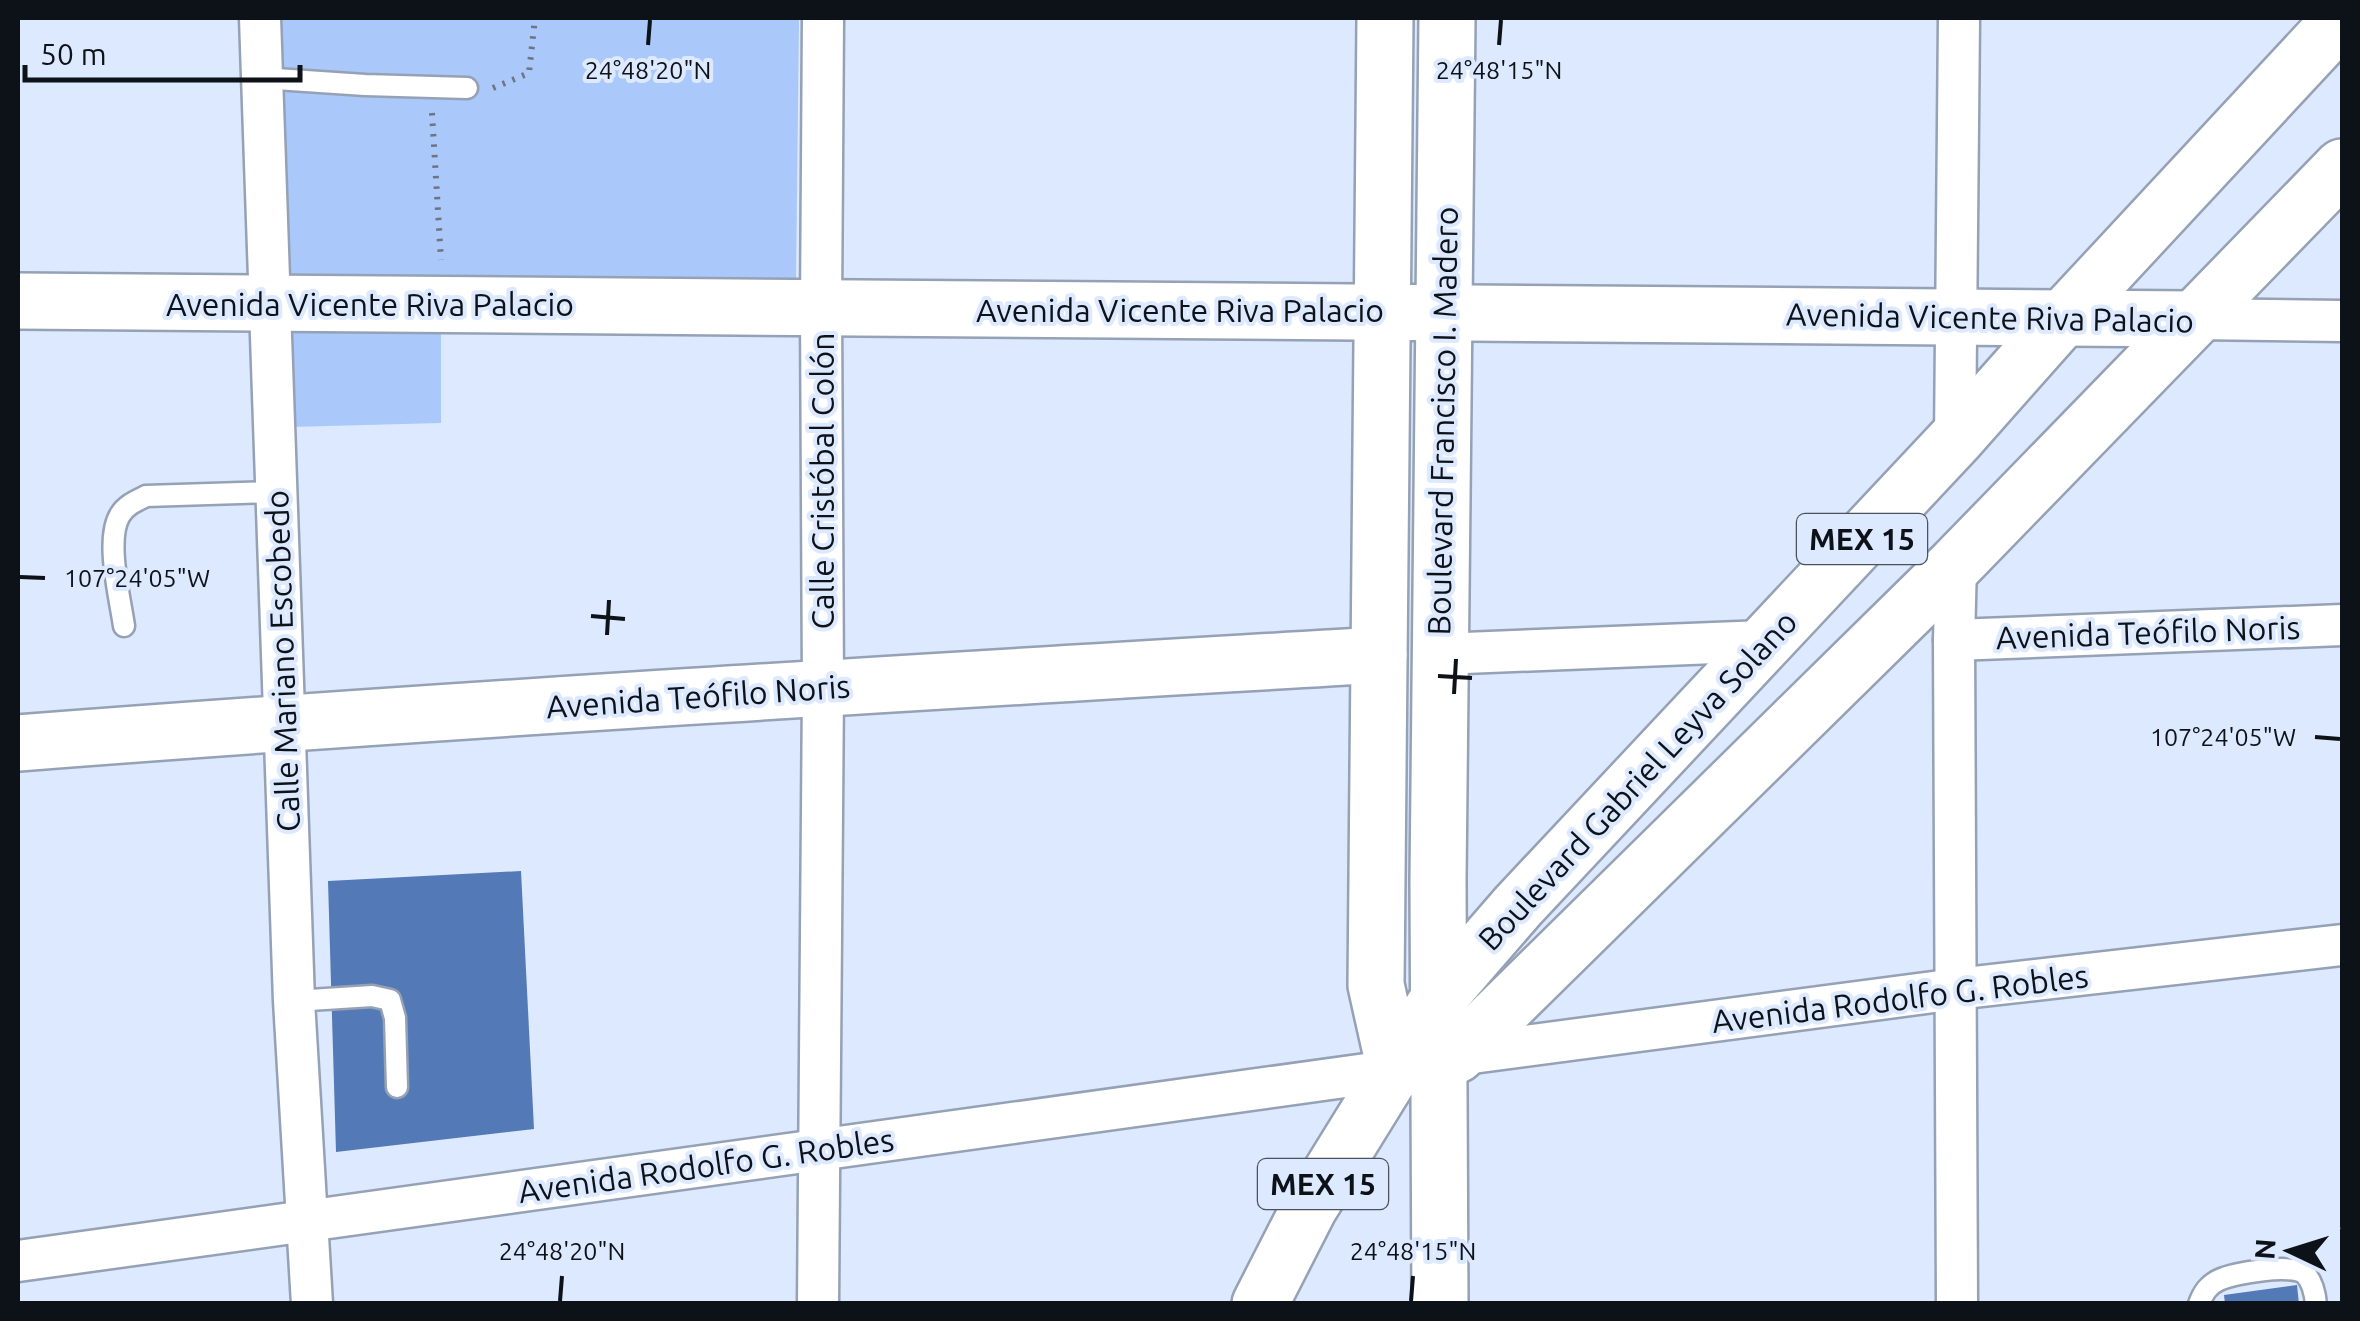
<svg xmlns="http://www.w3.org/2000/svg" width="2360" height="1321" viewBox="0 0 2360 1321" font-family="Ubuntu,sans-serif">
  <rect width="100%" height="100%" fill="#dce9fe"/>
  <!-- green -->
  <g fill="#aac8fa">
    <path d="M280,18H799L796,280L285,294Z"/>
    <path d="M441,316V423L289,427L285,334Z"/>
  </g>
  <!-- building -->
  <g fill="#5479b7">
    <path d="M521,871L534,1129L336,1152L328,881Z"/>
    <path d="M2297,1285L2299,1304H2225L2224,1295Z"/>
  </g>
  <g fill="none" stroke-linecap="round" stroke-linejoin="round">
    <!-- service casing -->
    <g stroke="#95a1b4" stroke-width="25">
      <g id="service">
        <path d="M261,78L365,85L467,88"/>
        <path d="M124,626C120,598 105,539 120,515C126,505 136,501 146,496L276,492"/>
        <path d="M294,1001L372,996L390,1000L395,1018L397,1087"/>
        <path d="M2199,1304C2203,1293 2208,1285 2219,1280C2234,1273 2293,1263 2305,1274C2312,1281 2315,1294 2316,1304"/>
      </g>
    </g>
    <!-- minor casing -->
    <g stroke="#95a1b4" stroke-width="45">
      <g id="minor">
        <path d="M260,18L294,1001L312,1304"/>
        <path d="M2194,319L2342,321"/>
        <path d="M1955,440L1959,18"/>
        <path d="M1956,564L1954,640L1957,1304"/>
        <path d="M1954,640L2342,625"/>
        <path d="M1440,654L1764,641"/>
        <path d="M1457,1055L1956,989L2342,945"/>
        <path d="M18,1261L1395,1070"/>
        <path d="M818,1304L823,688L821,308L823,18"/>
      </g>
    </g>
    <!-- secondary casing -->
    <g stroke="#95a1b4" stroke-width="60">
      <g id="secondary">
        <path d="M18,301L2194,319"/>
        <path d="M18,743C471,708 925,682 1379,655"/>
      </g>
    </g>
    <!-- primary casing -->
    <g stroke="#95a1b4" stroke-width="60">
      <g id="primary">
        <path d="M1385,18L1376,985L1395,1070"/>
        <path d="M1395,1070L1438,1062L1457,1055L1956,564L2342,167"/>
        <path d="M1260,1304L1309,1208L1440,996L1518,906L1955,440L2064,317L2342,18"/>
        <path d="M1440,1304L1438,881L1447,18"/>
      </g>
    </g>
    <!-- path -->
    <g stroke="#6d7583" stroke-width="6" stroke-dasharray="2.5 8" stroke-linecap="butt">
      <path d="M493,88L529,73L535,18"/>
      <path d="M432,113L441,260"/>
    </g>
    <!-- service -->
    <use href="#service" stroke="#fff" stroke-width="20"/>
    <!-- minor -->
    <use href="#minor" stroke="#fff" stroke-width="40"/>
    <!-- secondary -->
    <use href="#secondary" stroke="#fff" stroke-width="55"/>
    <!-- primary -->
    <use href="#primary" stroke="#fff" stroke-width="55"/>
  </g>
  <!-- ticks -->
  <path fill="none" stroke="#0d1118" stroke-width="4" d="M648,45L650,20M1499,45L1501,20M20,577L45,578M591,616L625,619M607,635L609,600M1438,676L1472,678M1454,694L1456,659M2315,737L2340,739M560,1301L562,1276M1411,1301L1413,1276"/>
  <g text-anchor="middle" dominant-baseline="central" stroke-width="8" stroke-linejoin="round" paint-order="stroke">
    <!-- shield labels -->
    <g fill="#dce9fe" stroke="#4b525d" stroke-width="2.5">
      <rect x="1797" y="514" width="130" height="50" rx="8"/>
      <rect x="1258" y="1159" width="130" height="50" rx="8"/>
    </g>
    <g font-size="30" font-weight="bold" fill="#0d1118">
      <text x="1862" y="539">MEX 15</text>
      <text x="1323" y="1184">MEX 15</text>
    </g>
    <!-- street labels -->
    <g font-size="32" fill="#0d1118" stroke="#dce9fe">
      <text x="370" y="304">Avenida Vicente Riva Palacio</text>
      <text x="1180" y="310">Avenida Vicente Riva Palacio</text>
      <text transform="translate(1990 317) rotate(1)">Avenida Vicente Riva Palacio</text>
      <text transform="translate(1442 421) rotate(-89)">Boulevard Francisco I. Madero</text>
      <text transform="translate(822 481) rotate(-90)">Calle Cristóbal Colón</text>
      <text transform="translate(2148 632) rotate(-2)">Avenida Teófilo Noris</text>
      <text transform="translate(282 661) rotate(-92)">Calle Mariano Escobedo</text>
      <text transform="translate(698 696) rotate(-4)">Avenida Teófilo Noris</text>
      <text transform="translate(1637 780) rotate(-47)">Boulevard Gabriel Leyva Solano</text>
      <text transform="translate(1900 998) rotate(-7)">Avenida Rodolfo G. Robles</text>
      <text transform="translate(706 1165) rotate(-8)">Avenida Rodolfo G. Robles</text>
    </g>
  </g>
  <g font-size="25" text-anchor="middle" fill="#0d1118" stroke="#dce9fe" stroke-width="8" stroke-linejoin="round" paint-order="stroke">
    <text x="648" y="79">24°48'20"N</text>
    <text x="1499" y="79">24°48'15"N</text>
    <text x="137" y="587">107°24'05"W</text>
    <text x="2223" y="746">107°24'05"W</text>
    <text x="562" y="1260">24°48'20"N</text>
    <text x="1413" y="1260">24°48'15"N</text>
  </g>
  <!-- border -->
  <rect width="2360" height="1321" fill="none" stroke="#0d1118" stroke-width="40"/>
  <!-- north arrow -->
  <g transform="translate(2290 1251) rotate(274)" stroke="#dce9fe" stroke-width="8" paint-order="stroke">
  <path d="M0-8L18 38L0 25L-18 38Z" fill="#0d1118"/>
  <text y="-15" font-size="28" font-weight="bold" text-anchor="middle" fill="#0d1118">N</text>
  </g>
  <!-- scale -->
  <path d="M25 65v15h275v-15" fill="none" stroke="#0d1118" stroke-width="5"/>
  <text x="40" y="65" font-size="30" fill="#0d1118" stroke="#dce9fe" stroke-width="8" paint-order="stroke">50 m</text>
</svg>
